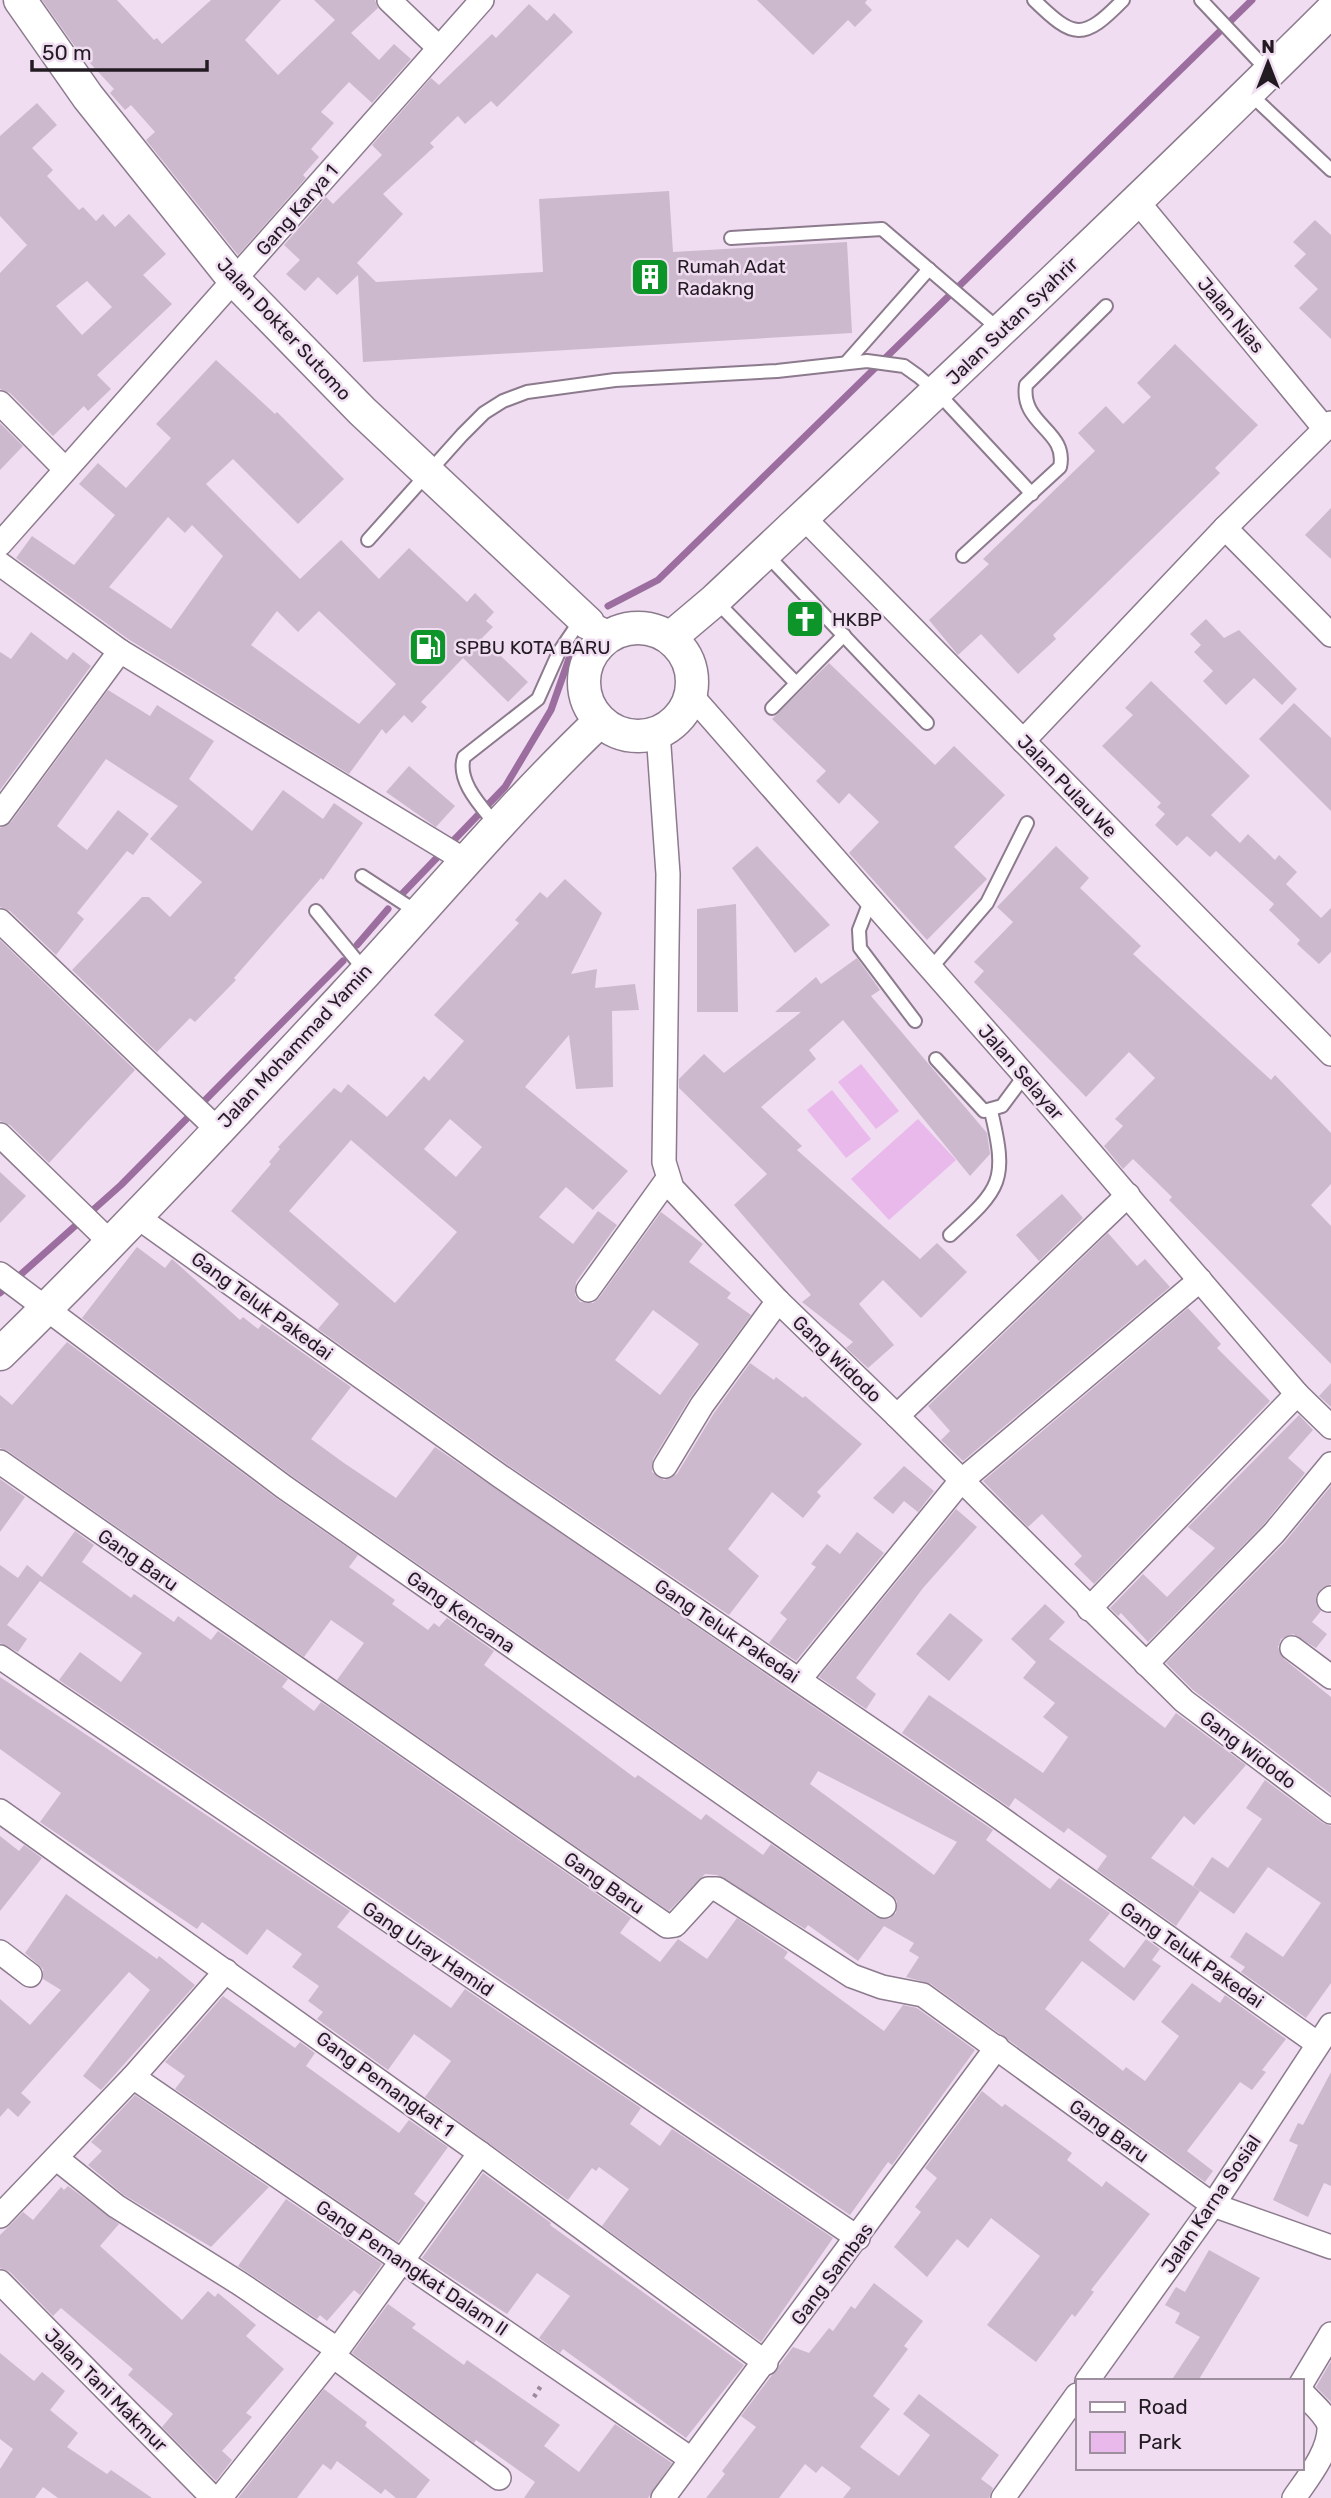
<svg xmlns="http://www.w3.org/2000/svg" width="1331" height="2498" viewBox="0 0 1331 2498" font-family="Rubik,sans-serif">
  <rect width="100%" height="100%" fill="#f0ddf1"/>
  <!-- green -->
  <g fill="#eab9ec">
    <path d="M861,1064L899,1111L876,1129L838,1082Z"/>
    <path d="M832,1090L871,1139L846,1158L807,1110Z"/>
    <path d="M918,1119L956,1160L889,1220L851,1179Z"/>
  </g>
  <g fill="none" stroke-linecap="round" stroke-linejoin="round">
    <!-- stream -->
    <g stroke="#9c6e9f" stroke-width="7">
      <path d="M608,606L658,580L1252,0"/>
      <path d="M402,894L505,787L551,710L571,653"/>
      <path d="M357,945L388,909"/>
      <path d="M0,1293L121,1185L343,961"/>
    </g>
  </g>
  <!-- building -->
  <g fill="#ccb9cd" fill-rule="evenodd">
    <path d="M42,0H117L154,40L157,38L162,44L211,0H281L245,40L278,75L335,20L314,0H375L378,8L351,33L379,60L394,44L411,59L372,103L349,82L321,112L334,123L311,149L319,157L303,175L306,178L238,255L146,140L155,132L131,105L125,110L110,93L114,89L76,48Z"/>
    <path d="M757,0H867L865,3L872,10L855,27L848,20L813,55Z"/>
    <path d="M529,4L547,21L554,13L573,32L497,107L491,101L465,124L458,116L430,143L434,147L383,194L403,214L357,263L376,282L543,272L539,199L669,191L673,252L847,242L852,333L363,362L358,275L337,295L318,277L305,291L286,274L300,260L284,245L326,197L333,204L382,155L372,145L431,78L439,85L492,34L496,38Z"/>
    <path d="M37,103L57,125L32,148L53,170L47,176L79,210L83,207L96,221L103,214L115,227L129,214L166,254L143,275L172,304L97,375L111,389L88,411L84,406L53,436L10,393L0,389V273L27,245L0,216V136ZM87,281L112,307L82,335L56,306Z"/>
    <path d="M1315,220L1331,235V339L1299,308L1318,289L1294,266L1306,254L1293,242Z"/>
    <path d="M1175,344L1258,425L1215,468L1220,473L1053,635L1056,639L1018,674L981,634L958,655L929,620L989,564L983,559L1095,451L1078,433L1106,406L1123,424L1151,397L1137,383Z"/>
    <path d="M216,360L275,414L277,412L344,479L298,524L233,459L206,484L300,579L341,540L379,579L409,548L467,602L475,593L494,612L486,621L493,627L482,638L528,682L508,702L463,658L421,702L427,707L412,723L404,715L386,734L382,729L349,774L128,639L16,558L32,536L74,565L115,515L79,484L98,463L126,488L171,438L156,424ZM168,517L185,533L192,525L223,556L171,629L109,587ZM277,611L298,632L319,611L396,684L359,724L251,645Z"/>
    <path d="M0,423L23,446L0,470Z"/>
    <path d="M1331,508V559L1305,535Z"/>
    <path d="M1206,619L1224,638L1239,630L1297,689L1282,705L1254,678L1226,705L1203,681L1213,671L1194,652L1201,645L1190,634Z"/>
    <path d="M31,632L67,660L73,652L91,666L0,790V652L11,659Z"/>
    <path d="M829,663L935,765L954,746L1005,795L954,847L987,879L927,940L849,853L879,822L849,793L839,804L816,781L826,771L772,719Z"/>
    <path d="M1151,681L1250,776L1211,815L1240,843L1248,834L1275,860L1279,855L1297,872L1286,884L1321,918L1331,908V952L1319,964L1297,944L1300,940L1269,910L1274,904L1216,851L1210,857L1187,836L1177,846L1155,825L1165,814L1157,807L1161,803L1102,746L1133,715L1125,708Z"/>
    <path d="M108,690L150,716L157,705L214,741L189,779L252,831L283,790L323,819L334,803L363,823L323,880L321,878L234,978L236,980L195,1022L190,1018L157,1052L72,970L142,897H149L170,917L202,882L150,839L178,806L106,759L57,826L87,850L118,810L149,834L133,855L127,851L77,913L84,919L56,955L10,911L0,907V828L11,822Z"/>
    <path d="M1294,703L1331,738V811L1259,739Z"/>
    <path d="M409,766L455,806L436,827L386,792Z"/>
    <path d="M757,846L830,925L795,953L732,868Z"/>
    <path d="M1056,846L1089,878L1080,888L1141,946L1133,954L1271,1080L1275,1075L1331,1133V1184L1311,1205L1331,1226V1364L1169,1200L1172,1197L1133,1159L1123,1169L1104,1146L1123,1126L1115,1119L1155,1078L1129,1052L1086,1097L974,982L984,971L974,962L1013,922L997,907Z"/>
    <path d="M565,879L602,913L571,974L597,969L595,988L635,984L639,1010L612,1011L613,1087L576,1089L569,1035L525,1087L628,1171L593,1210L566,1187L539,1217L573,1244L598,1211L617,1225L576,1282L575,1295L580,1302L593,1303L599,1298L661,1212L703,1244L689,1262L731,1293L727,1298L751,1315L690,1398L653,1459L652,1472L664,1480L677,1474L714,1413L750,1363L774,1380L776,1377L803,1398L805,1396L862,1444L817,1492L821,1496L803,1518L772,1492L728,1549L759,1576L729,1615L508,1465L318,1329L339,1304L231,1211L271,1164L269,1162L280,1149L278,1147L334,1088L341,1093L348,1084L387,1117L424,1076L429,1081L464,1041L434,1015L519,923L515,920L540,892L547,898ZM450,1119L482,1147L456,1177L424,1149ZM351,1140L457,1232L395,1303L289,1211ZM653,1310L699,1344L660,1395L615,1360Z"/>
    <path d="M736,904L738,1012H697V909Z"/>
    <path d="M0,940L135,1070L49,1163L10,1125L0,1121Z"/>
    <path d="M857,958L880,990L871,996L987,1133L990,1154L970,1176L843,1020L809,1050L816,1059L761,1107L802,1146L797,1150L920,1259L937,1243L967,1272L921,1318L883,1280L859,1304L894,1345L868,1368L846,1348L853,1342L802,1302L811,1295L734,1205L767,1174L679,1088V1079L704,1054L724,1073L801,1012H775L816,977L821,984Z"/>
    <path d="M0,1172L26,1196L0,1223Z"/>
    <path d="M1062,1194L1083,1218L1039,1261L1016,1235Z"/>
    <path d="M1108,1233L1137,1266L1145,1259L1170,1287L963,1461L941,1440L950,1431L928,1406Z"/>
    <path d="M137,1247L165,1268L172,1259L240,1320L243,1317L258,1329L262,1324L351,1387L311,1439L344,1463L396,1498L435,1447L993,1830L986,1840L1050,1889L1059,1878L1110,1913L1089,1940L1124,1968L1146,1939L1160,1949L1152,1960L1161,1966L1134,2001L1082,1961L1045,2009L1123,2071L1126,2067L1145,2081L1179,2036L1161,2022L1192,1983L1220,2003L1225,1995L1286,2039L1262,2070L1266,2072L1252,2090L1240,2082L1187,2151L1213,2171L1205,2182L931,1984L906,1977L919,1957L909,1951L914,1943L884,1926L858,1961L808,1925L805,1929L717,1875L705,1874L669,1911L337,1680L364,1643L331,1620L304,1657L8,1451L0,1448V1395L12,1405L67,1342L276,1498L358,1555L349,1567L395,1600L392,1604L428,1630L434,1623L439,1627L447,1618L494,1651L484,1665L635,1778L638,1775L701,1820L706,1814L763,1855L771,1844L876,1917L889,1919L896,1913L897,1901L892,1895L292,1476L82,1318ZM818,1771L957,1842L934,1875L810,1784Z"/>
    <path d="M1188,1308L1221,1344L1217,1348L1270,1401L1094,1584L1074,1564L1082,1556L1042,1514L1028,1527L983,1481Z"/>
    <path d="M1331,1383V1407L1319,1396Z"/>
    <path d="M1299,1415L1313,1430L1288,1458L1305,1473L1264,1524L1148,1642L1121,1613L1118,1616L1110,1608L1143,1574L1167,1597L1215,1548L1188,1527Z"/>
    <path d="M904,1466L934,1491L918,1512L904,1501L893,1514L873,1498Z"/>
    <path d="M0,1479L25,1497L0,1532Z"/>
    <path d="M1331,1486V1584L1322,1588L1316,1596V1604L1321,1611L1312,1622L1327,1634L1316,1648L1293,1634L1281,1639L1278,1647L1284,1659L1331,1697V1794L1193,1690L1166,1663L1284,1543Z"/>
    <path d="M956,1509L977,1527L923,1588L856,1678L876,1694L866,1709L819,1677Z"/>
    <path d="M75,1531L94,1545L82,1562L131,1598L134,1594L174,1622L178,1616L211,1640L218,1631L288,1679L282,1687L314,1711L321,1702L631,1918L620,1933L660,1962L678,1939L707,1959L737,1918L788,1952L784,1958L884,2031L903,2005L917,2008L975,2050L892,2165L888,2162L850,2215L59,1680L80,1652L121,1682L142,1653L40,1581L7,1625L27,1639L18,1652L0,1643V1565L18,1578L27,1565L42,1577Z"/>
    <path d="M857,1532L884,1553L796,1661L769,1643L787,1619L780,1613L816,1567L811,1564L827,1544L840,1554Z"/>
    <path d="M1045,1604L1065,1622L1049,1639L1165,1728L1176,1713L1246,1765L1194,1825L1184,1816L1151,1858L1200,1891L1176,1926L1097,1870L1107,1856L1068,1828L1064,1833L1015,1798L1009,1807L902,1733L929,1695L1043,1773L1068,1737L1043,1717L1055,1703L1023,1678L1036,1662L1011,1639Z"/>
    <path d="M950,1613L983,1640L949,1681L916,1654Z"/>
    <path d="M0,1677L350,1911L337,1927L451,2008L465,1989L641,2108L630,2124L660,2146L672,2129L833,2238L761,2342L602,2226L629,2189L599,2167L596,2171L592,2168L568,2200L425,2097L451,2061L414,2034L388,2070L317,2019L323,2012L308,2001L319,1986L292,1967L302,1954L267,1929L247,1955L202,1922L197,1929L40,1822L61,1793L0,1749Z"/>
    <path d="M1265,1780L1323,1823L1331,1826V1983L1306,2018L1241,1972L1245,1967L1230,1957L1246,1932L1283,1957L1321,1903L1268,1867L1234,1914L1193,1886L1212,1857L1228,1868L1262,1819L1246,1808Z"/>
    <path d="M0,1836L19,1851L24,1845L42,1858L0,1911Z"/>
    <path d="M66,1894L157,1959L159,1956L195,1985L101,2090L83,2076L150,1990L129,1972L21,2093L31,2102L18,2117L8,2108L0,2117V1999L30,2025L61,1990L43,1979V1969L25,1953Z"/>
    <path d="M223,1996L295,2048L300,2042L315,2053L306,2066L399,2133L409,2120L448,2147L414,2194L426,2203L398,2242L175,2089L185,2076L165,2062Z"/>
    <path d="M1331,2072V2186L1324,2183L1308,2217L1273,2200L1298,2145L1289,2141L1298,2123L1303,2125Z"/>
    <path d="M982,2091L1002,2107L1005,2104L1072,2153L1067,2160L1102,2187L1106,2181L1150,2214L1091,2290L1094,2292L1075,2317L1072,2314L1036,2362L987,2325L1040,2256L991,2218L968,2248L957,2239L927,2277L894,2247L921,2212L915,2207L937,2178L925,2168Z"/>
    <path d="M135,2095L269,2187L211,2247L124,2195L88,2165L102,2151L91,2142Z"/>
    <path d="M483,2173L551,2223L550,2225L744,2365L686,2438L563,2349L560,2353L539,2338L570,2296L537,2273L507,2314L422,2258Z"/>
    <path d="M68,2186L119,2224L100,2246L182,2320L208,2291L215,2297L218,2293L256,2325L246,2336L284,2369L246,2413L252,2417L222,2451L232,2460L216,2481L162,2427L173,2414L128,2375L133,2369L61,2308L53,2316L10,2272L0,2268V2235L23,2212L33,2220L61,2187L64,2190Z"/>
    <path d="M286,2199L382,2264L360,2295L354,2290L327,2321L320,2315L317,2319L238,2266Z"/>
    <path d="M1209,2250L1260,2278L1198,2381H1171L1200,2337L1175,2323L1180,2313L1165,2305L1176,2287L1185,2292Z"/>
    <path d="M874,2283L923,2321L904,2346L908,2349L873,2396L890,2409L860,2447L899,2476L930,2435L903,2414L919,2394L999,2455L981,2479L993,2488L989,2498H843L851,2488L822,2466L816,2473L805,2464L779,2498H706L725,2474L722,2471L756,2427L741,2416L793,2347L809,2353L829,2328L833,2331L851,2306L855,2309Z"/>
    <path d="M388,2304L416,2324L412,2328L464,2365L467,2360L560,2425L544,2446L579,2472L615,2424L672,2463L648,2498H524L535,2482L476,2440L474,2443L352,2353Z"/>
    <path d="M0,2353L34,2381L42,2372L65,2391L50,2410L78,2433L67,2447L107,2474L111,2470L152,2498H58L43,2487L35,2498H0V2469L13,2449L0,2439Z"/>
    <path d="M1331,2361V2402L1316,2387Z"/>
    <path d="M324,2389L367,2422L365,2426L430,2480L416,2498H396L385,2489L381,2494L337,2461L331,2470L323,2464L297,2498H238Z"/>
  </g>
  <g fill="none" stroke-linecap="round" stroke-linejoin="round">
    <!-- lane casing -->
    <g stroke="#8c7a8d" stroke-width="16">
      <g id="lane">
        <path d="M1034,0C1074,39 1083,41 1123,0"/>
        <path d="M1201,0L1268,71"/>
        <path d="M1249,93L1331,170"/>
        <path d="M731,238L882,229L1001,331"/>
        <path d="M846,363L929,269"/>
        <path d="M368,540L462,435L484,413L503,401L527,392L615,380L777,371L867,361L904,366L918,376L937,392L1032,494"/>
        <path d="M765,553L927,723"/>
        <path d="M963,556L1060,467C1068,430 1020,425 1026,385L1106,306"/>
        <path d="M715,600L796,683"/>
        <path d="M772,708L844,635"/>
        <path d="M497,826C483,808 456,782 464,757L538,699L559,652L582,618"/>
        <path d="M362,876L417,912"/>
        <path d="M871,899L859,930L860,948L915,1021"/>
        <path d="M316,911L366,972"/>
        <path d="M931,968L987,903L1027,823"/>
        <path d="M936,1059L984,1111L1002,1106L1025,1075"/>
        <path d="M950,1235C1001,1188 1008,1182 991,1111"/>
      </g>
    </g>
    <!-- street casing -->
    <g stroke="#8c7a8d" stroke-width="26">
      <g id="street">
        <path d="M389,0L438,47"/>
        <path d="M1138,202L1325,429"/>
        <path d="M0,403L65,469"/>
        <path d="M803,517L1331,1054"/>
        <path d="M1225,528L1331,635"/>
        <path d="M0,544L482,0"/>
        <path d="M0,564L120,651L466,861"/>
        <path d="M588,623L612,634"/>
        <path d="M691,695L1020,1070L1297,1394L1331,1427"/>
        <path d="M658,732L668,874L664,1162L672,1188L778,1301L897,1416L1184,1701L1331,1812"/>
        <path d="M1023,741L1225,528L1331,423"/>
        <path d="M0,814L120,651"/>
        <path d="M0,921L217,1129"/>
        <path d="M0,1135L110,1242"/>
        <path d="M136,1216L500,1476L992,1812L1318,2044"/>
        <path d="M0,1274L284,1487L884,1906"/>
        <path d="M588,1290L667,1180"/>
        <path d="M897,1416L1128,1195"/>
        <path d="M0,1462L667,1926L675,1925L708,1889H717L852,1976L882,1987L923,1995L1213,2205L1331,2247"/>
        <path d="M665,1466L702,1405L778,1301"/>
        <path d="M1329,1600L1331,1598"/>
        <path d="M1089,1609L1297,1394"/>
        <path d="M1292,1648L1331,1677"/>
        <path d="M0,1657L858,2238"/>
        <path d="M1146,1664L1274,1533L1331,1464"/>
        <path d="M799,1680L960,1482L1200,1280"/>
        <path d="M0,1811L480,2153L766,2363"/>
        <path d="M0,1952L30,1975"/>
        <path d="M133,2077L691,2459"/>
        <path d="M56,2158L116,2206L239,2283L337,2349"/>
        <path d="M0,2216L133,2077L226,1971"/>
        <path d="M0,2282L213,2498"/>
        <path d="M333,2356L499,2478"/>
        <path d="M1087,2381L1213,2205L1331,2025"/>
        <path d="M1301,2384L1331,2334"/>
        <path d="M220,2498L333,2356L480,2153"/>
        <path d="M663,2498L997,2047"/>
        <path d="M1003,2498L1077,2395"/>
        <path d="M1294,2498C1307,2479 1331,2450 1329,2425C1324,2412 1310,2402 1301,2391"/>
      </g>
    </g>
    <!-- secondary casing -->
    <g stroke="#8c7a8d" stroke-width="35">
      <g id="secondary">
        <path d="M20,0L88,97L235,281L362,411L588,623"/>
        <circle cx="638" cy="682" r="54"/>
        <path d="M670,638L715,600C922,405 1129,212 1331,11"/>
        <path d="M0,1354C126,1231 246,1101 366,972C443,888 517,800 600,721"/>
      </g>
    </g>
    <!-- path -->
    <path stroke="#998b99" stroke-width="4.5" stroke-dasharray="3.5 5" stroke-linecap="butt" d="M534,2397L542,2384"/>
    <!-- lane -->
    <use href="#lane" stroke="#fff" stroke-width="12"/>
    <!-- street -->
    <use href="#street" stroke="#fff" stroke-width="23"/>
    <!-- secondary -->
    <use href="#secondary" stroke="#fff" stroke-width="32"/>
  </g>
  <!-- icons -->
  <defs>
    <g id="building-square" transform="scale(2.0125)"><rect x="-9" y="-9" width="18" height="18" rx="4" fill="#0d9529" stroke="#f0ddf1"/><path d="M-4-6H4V6H1V3H-1V6H-4ZM-2.5-4.3h1.7v1.8h-1.7ZM.8-4.3h1.7v1.8H.8ZM-2.5-1h1.7V.8h-1.7ZM.8-1h1.7V.8H.8Z" fill="#fff"/></g>
    <g id="church-square" transform="scale(2.0125)"><rect x="-9" y="-9" width="18" height="18" rx="4" fill="#0d9529" stroke="#f0ddf1"/><path d="M-1.2-6h2.4v3.5h3.3v2.4h-3.3V6h-2.4V-.1h-3.3v-2.4h3.3Z" fill="#fff"/></g>
    <g id="fuel-square" transform="scale(2.0125)"><rect x="-9" y="-9" width="18" height="18" rx="4" fill="#0d9529" stroke="#f0ddf1"/><path d="M-5.5-6h7V0h2V4h1.3V-2.5L3-4.5l.8-.8L6-3V5H2.5V1h-1V6h-7ZM-4.2-4.7v3.2H.2V-4.7Z" fill="#fff"/></g>
  </defs>
  <g fill-rule="evenodd">
    <use href="#building-square" x="650" y="277"/>
    <use href="#church-square" x="805" y="619"/>
    <use href="#fuel-square" x="428" y="647"/>
  </g>
  <g text-anchor="middle" dominant-baseline="central" stroke-width="5" stroke-linejoin="round" paint-order="stroke">
    <!-- street labels -->
    <g font-size="19" fill="#221b22" stroke="#f0ddf1">
      <text transform="translate(297 210) rotate(-49)">Gang Karya 1</text>
      <text transform="translate(1231 315) rotate(50)">Jalan Nias</text>
      <text transform="translate(1012 321) rotate(-44)">Jalan Sutan Syahrir</text>
      <text transform="translate(284 329) rotate(47)">Jalan Dokter Sutomo</text>
      <text transform="translate(1067 786) rotate(46)">Jalan Pulau We</text>
      <text transform="translate(295 1046) rotate(-47)">Jalan Mohammad Yamin</text>
      <text transform="translate(1021 1072) rotate(49)">Jalan Selayar</text>
      <text transform="translate(262 1306) rotate(36)">Gang Teluk Pakedai</text>
      <text transform="translate(837 1359) rotate(44)">Gang Widodo</text>
      <text transform="translate(138 1560) rotate(35)">Gang Baru</text>
      <text transform="translate(461 1612) rotate(35)">Gang Kencana</text>
      <text transform="translate(727 1631) rotate(34)">Gang Teluk Pakedai</text>
      <text transform="translate(1248 1750) rotate(37)">Gang Widodo</text>
      <text transform="translate(604 1883) rotate(35)">Gang Baru</text>
      <text transform="translate(428 1949) rotate(34)">Gang Uray Hamid</text>
      <text transform="translate(1192 1955) rotate(35)">Gang Teluk Pakedai</text>
      <text transform="translate(385 2084) rotate(36)">Gang Pemangkat 1</text>
      <text transform="translate(1109 2131) rotate(36)">Gang Baru</text>
      <text transform="translate(1211 2204) rotate(-56)">Jalan Karna Sosial</text>
      <text transform="translate(412 2268) rotate(34)">Gang Pemangkat Dalam II</text>
      <text transform="translate(832 2274) rotate(-53)">Gang Sambas</text>
      <text transform="translate(106 2390) rotate(45)">Jalan Tani Makmur</text>
    </g>
    <!-- poi labels -->
    <g font-size="19" fill="#221b22" stroke="#f0ddf1" text-anchor="start">
      <text x="677" y="266">Rumah Adat<tspan x="677" dy="22">Radakng</tspan></text>
      <text x="832" y="619">HKBP</text>
      <text x="455" y="647">SPBU KOTA BARU</text>
    </g>
  </g>
  <!-- legend -->
  <rect x="1076" y="2379" width="228" height="91" fill="#f0ddf1" stroke="#9e8f9e" stroke-width="2"/>
  <rect x="1090" y="2402" width="35" height="10" fill="#ffffff" stroke="#9e8f9e" stroke-width="2"/>
  <text x="1138" y="2414" font-size="21" fill="#221b22">Road</text>
  <rect x="1090" y="2432" width="35" height="21" fill="#eab9ec" stroke="#9e8f9e" stroke-width="2"/>
  <text x="1138" y="2449" font-size="21" fill="#221b22">Park</text>
  <!-- north arrow -->
  <g transform="translate(1268 63)" stroke="#f0ddf1" stroke-width="5" paint-order="stroke">
  <path d="M0-5L12 26L0 18L-12 26Z" fill="#221b22"/>
  <text y="-10" font-size="19" font-weight="bold" text-anchor="middle" fill="#221b22">N</text>
  </g>
  <!-- scale -->
  <path d="M32 60v10h175v-10" fill="none" stroke="#221b22" stroke-width="3.5"/>
  <text x="42" y="60" font-size="21" fill="#221b22" stroke="#f0ddf1" stroke-width="5" paint-order="stroke">50 m</text>
</svg>
